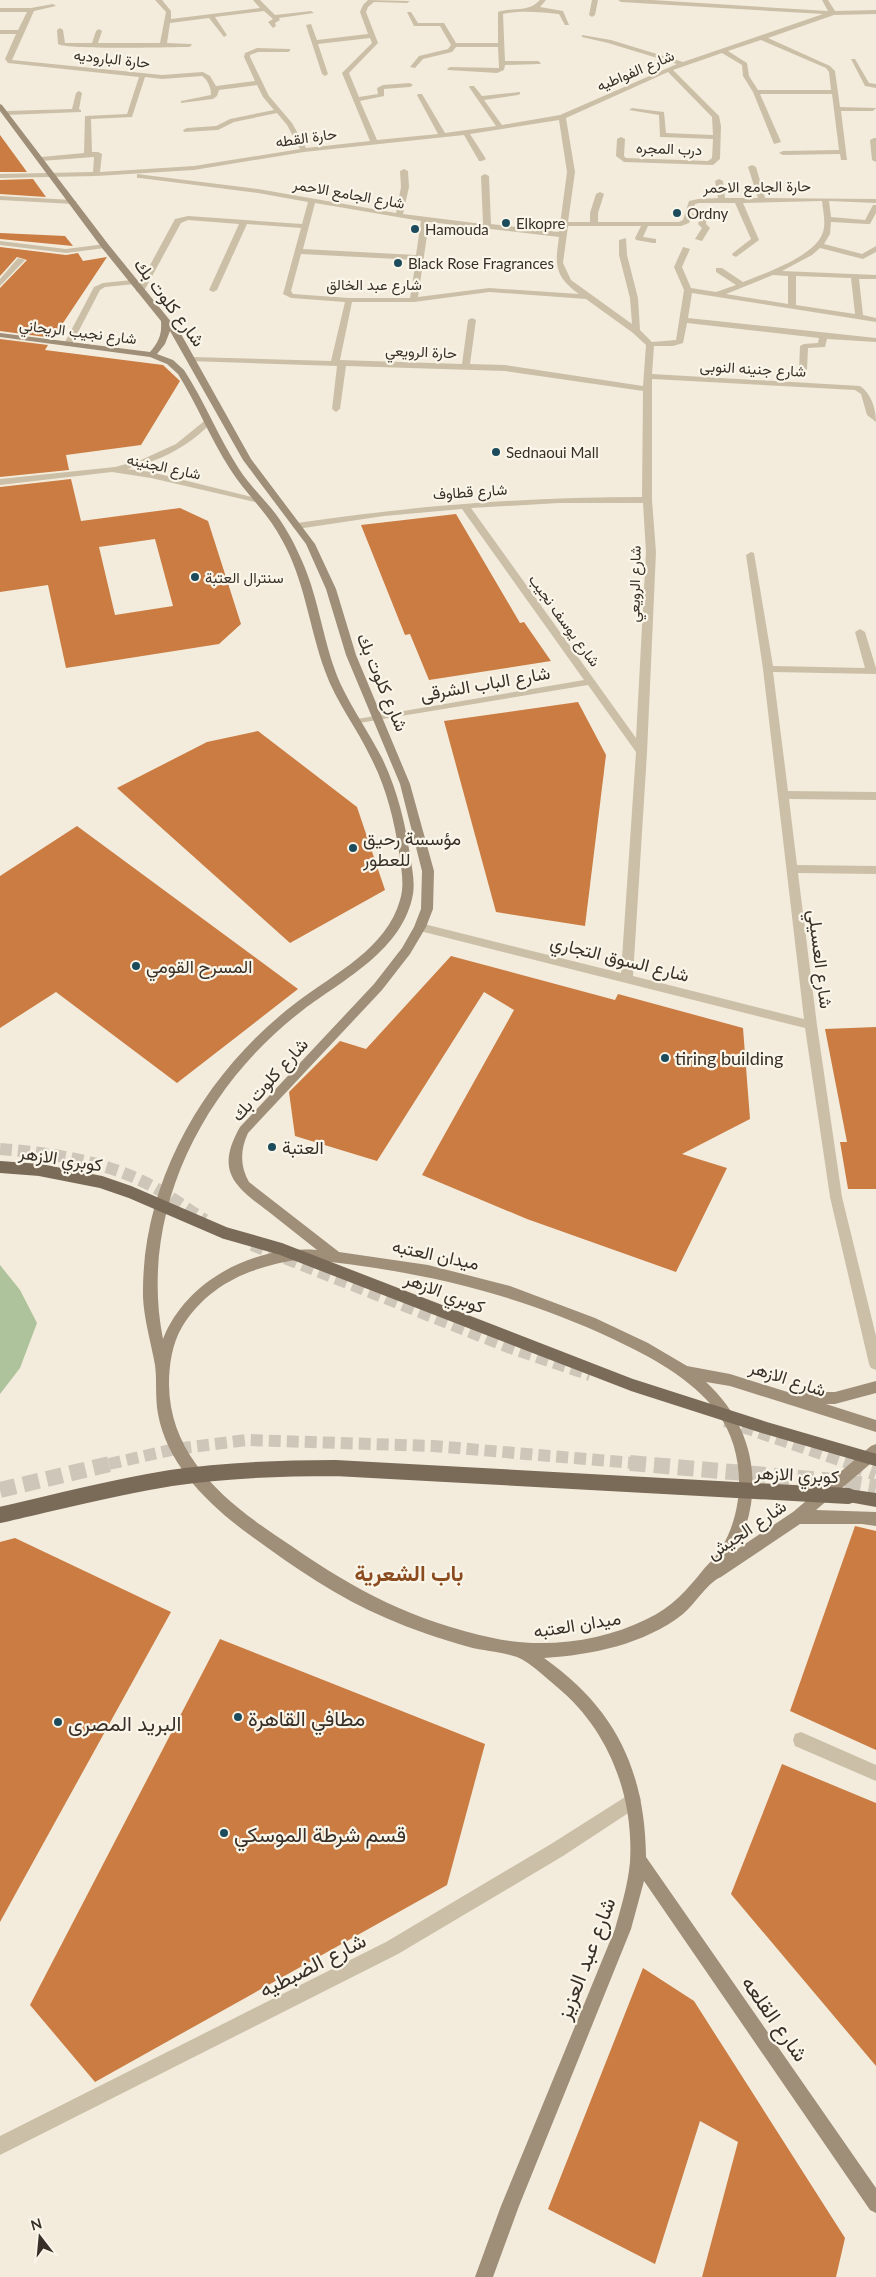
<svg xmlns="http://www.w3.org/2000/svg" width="876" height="2277" viewBox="0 0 876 2277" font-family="Lato,Vazirmatn,sans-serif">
  <rect width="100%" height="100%" fill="#f3ecdc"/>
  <!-- green -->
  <path fill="#aec39b" d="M0,1265L20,1290L37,1323L20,1368L0,1394Z"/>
  <!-- building -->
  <g fill="#ca7c43" fill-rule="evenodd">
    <path d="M0,135L27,172H0Z"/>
    <path d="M33,179L46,197L0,194V180Z"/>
    <path d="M0,233L65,236L73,246L0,239Z"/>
    <path d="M0,247L66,255L78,253L83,261L107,257L53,338L0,331V288L27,260L17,257L0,276Z"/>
    <path d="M0,339L48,345L45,350L163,365L180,381L141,445L66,455L69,470L0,477Z"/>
    <path d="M71,479L81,521L180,508L208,521L241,624L219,644L66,668L48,585L0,592V487ZM155,539L173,606L115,615L99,547Z"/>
    <path d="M456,514L520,623L524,622L551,661L429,680L410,634L405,635L361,525Z"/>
    <path d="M578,702L606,755L585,926L496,912L444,721Z"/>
    <path d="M258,731L357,807L385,890L290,943L117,788L207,742Z"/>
    <path d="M77,826L298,989L177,1083L56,992L0,1028V876Z"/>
    <path d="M451,956L615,1000L618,994L743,1028L750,1119L682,1154L727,1168L676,1272L527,1219L422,1175L514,1010L484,992L377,1161L295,1136L289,1092L340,1041L366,1049Z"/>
    <path d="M876,1027V1189H848L840,1142H847L825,1029Z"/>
    <path d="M855,1526L876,1531V1750L790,1711Z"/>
    <path d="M15,1538L171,1612L0,1922V1542Z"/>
    <path d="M220,1639L485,1744L447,1885L95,2082L30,2005Z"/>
    <path d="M782,1764L876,1803V2066L731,1894Z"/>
    <path d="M643,1968L694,2001L845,2238L836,2277H702L738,2142L700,2121L655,2264L548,2209Z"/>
  </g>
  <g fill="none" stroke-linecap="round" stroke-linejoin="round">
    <!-- primary-tunnel-far1 -->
    <g stroke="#cec6b8" stroke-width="12" stroke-dasharray="12 6" stroke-linecap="butt">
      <path d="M0,1149C50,1153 101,1160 146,1183C167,1193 185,1208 205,1220"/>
      <path d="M252,1245L508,1347L590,1375"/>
      <path d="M725,1421L851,1464"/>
      <path d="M109,1464L175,1449L247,1440L433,1446L645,1464"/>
    </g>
    <!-- primary-tunnel -->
    <g stroke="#cec6b8" stroke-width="16" stroke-dasharray="16 8" stroke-linecap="butt">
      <path d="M630,1463L846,1482L876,1487"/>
      <path d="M848,1463L876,1473"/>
      <path d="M0,1490L114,1463"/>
    </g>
    <!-- street -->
    <g fill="#ccbfa7" fill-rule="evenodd">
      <path d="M155,0H162L171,11V19L260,8L253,0H260L275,15L311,11L314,13L279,18L280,20L275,23L276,26L273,28L268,22L273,19L264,11L215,17L227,35L224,37L209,18L170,23L167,43L191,44L192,45L189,47C170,47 67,50 58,44L57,30L60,28L63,30L65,43H92L96,31L99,29L102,31L98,43H160L166,12Z"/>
      <path d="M368,0L410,1L407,3L374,2L368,7L366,12L378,43L349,73L359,97L378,94L377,88L383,85L410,83L413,85L410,87L384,89V96L360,101L377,140L438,134L417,95L418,94H422L445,133L496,126L469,87L470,86H474L482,96L520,92V94L518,95L484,100L502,125L560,115L677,64L608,43L582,37V35L611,40L683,62L823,14L621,2L618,0H652L828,11L822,0H828L835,11L876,10V14L834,15L768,38L830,66L835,71L840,107L876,108L873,111H841L847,160H841L840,154L783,155L779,153L783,151L839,150L832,94H760L781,142L774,144L753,92L743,76L742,65L722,53L673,70L719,116L721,126L720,159L713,165L624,162L616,156L617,139L621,137L625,139L624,156L626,158L708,161L712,158L713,139L660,137L659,115L629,110L632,108L664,112L666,133L713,135L712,117L668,72L566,118L575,172L568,222H590V213L596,194L600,192L604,194L598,213V222H679L683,220L689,201L698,199L718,198L715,181L719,179L723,181L725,198H758L748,167L752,165L756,167L765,198L876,199V203L829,201L831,217L865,220L873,205H876V213L870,224H867L831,222L830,234L824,244L862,254L876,246V252L863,259L820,248L812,255L782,271L876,275V279H859L863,315L876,318V322L692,293L688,318L876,338V342L827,339L825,347L808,348L807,370L803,373L799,370L800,346L804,344L818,343L819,338L687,323L683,343L673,346H654L652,374L860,386C871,393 876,409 876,422L867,415L861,394L855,390L652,379V500L656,552L647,753L633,976L804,1019L763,669L746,555L751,552L754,553L773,666L865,668L855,632L860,629L865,632L876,668V674L773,672L788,791L876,792V800L789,799L797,865L876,866V874L798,873L817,1025L842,1197L876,1336V1370L871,1368L869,1364L830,1197L805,1028L420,931L414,927L420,923L621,973L636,752L588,685L353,724V720L357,719L584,680L462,509L384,516L297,529L292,526L297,523C412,506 526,497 642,497L643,391L505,371L346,366L340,409L336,412L332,409L337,366L189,361L188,359L192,357L331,361L345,302L291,298L283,294L301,228L247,224L217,290L213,292L209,290L239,224L188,220L181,223L144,291L140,293L136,291L175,219L188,216L302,224L308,202L258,193L140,178H137V174L258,189L396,213L401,187L400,171L404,169L408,171L409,187L403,214L483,224L481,176L485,174L489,176L491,224L559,232L567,172L559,120L470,134L486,159L482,161H479L464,135L304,152L194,170L96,176L0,178V174L93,172L94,157L41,161L37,159L41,157L84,153L85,116L127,114L139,77L8,63L5,59L16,34H0V30H18L27,12H0V8H31L53,4L56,6L34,11L12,60L162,75L203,72L210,76L216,86L255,81L244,57L245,53L257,48L290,49V51L288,52H258L250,55V57L269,96L292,123L306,148L370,141L342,73L372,43L370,38L318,44L328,74L325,76L322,74L306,25L311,24L317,40L368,34L360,12L363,5ZM761,40L826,68L829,72L831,90H758L749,76L747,63L728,51ZM202,76C208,80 211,88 211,95L181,101V103L213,99L217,96L219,90L257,85L263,97L274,110L230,119L216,126L187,128L183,130L184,132L218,130L234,122L277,113L287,125L300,149L194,166L100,172L102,154L98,152H92L91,119L132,117L145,77L162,79ZM822,201C823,211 826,222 823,232C816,256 765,273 743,282L722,268H716V272L736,285L716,292L691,288L682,267L690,249L683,247L674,267L684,290L676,340L652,342L640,330L638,298L627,255L626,238L619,240V255L630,298L632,324L571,280L563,263L568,226H641L635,238L636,240L653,243H656V239L643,237L648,226H681L689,223L691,218L700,219L698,224L702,228L695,239L702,241L710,228L706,224L707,216L692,214L695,204L699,203H735L751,239L733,253L732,255L736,257L759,240L743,203ZM315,203L421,221L416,255L303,249ZM429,222L559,237C555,264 554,276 579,294L489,288L418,297ZM301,254L416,260L410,298H349L293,294L291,291ZM773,275L788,276V304L726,294ZM796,276L851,278L855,314L796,305ZM489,292L586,299L633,333L646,345L643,386L505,365L470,364L476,320L472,318L468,320L462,364L340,360L352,302H414ZM559,503H643L646,552L636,738L471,508Z"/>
      <path d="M540,0H546L540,7L563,11L569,25H565L559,14C542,12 519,10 503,14L505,61H538L541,63L540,64L505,65L504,70L497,73L448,70L447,69L450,67L499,68L498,47H456L452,52L423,59L415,68L410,67L419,56L448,49L451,45L440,26H414L407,12H411L418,23H444L456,43H498V12C513,7 528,13 540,0Z"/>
      <path d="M592,0H598L595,15L592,17L589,15Z"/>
      <path d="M851,59H855L869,83L876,84V88L865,86Z"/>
      <path d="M79,91L82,93L79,109L81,110V112L6,115L3,113L6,111L72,109L76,93Z"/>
      <path d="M874,138H876V162L872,160L870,140Z"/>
      <path d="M0,196L73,200L77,202L73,204L0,200Z"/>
      <path d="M0,241L66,249L105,244L109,246L105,248L66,253L0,245Z"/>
      <path d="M18,258L25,260L0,286V279Z"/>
      <path d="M132,280H135V284L105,287L100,290L72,344L65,346L64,344L94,287L103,283Z"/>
      <path d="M208,418L212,421L211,423C188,447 160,461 127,469L151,472L264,500V504L151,478L112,472L0,485V479L115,467L141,460L176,444Z"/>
      <path d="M801,1732L876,1765V1781L795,1746L793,1740L795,1734Z"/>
      <path d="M633,1792L639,1794L641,1800L639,1806L563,1856L398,1954L0,2155V2136L386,1942L551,1844Z"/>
    </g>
    <!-- secondary -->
    <path fill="#9f8e78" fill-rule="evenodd" d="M0,104L2,105L108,244L181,334L251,459L315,544L336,589L356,655L410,784L434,871L433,909L426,927L410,954L382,990L248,1133C240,1150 240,1166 249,1182L339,1252L428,1265L510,1286L595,1318L648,1343L687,1366L730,1374L797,1395L803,1392H835L876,1381V1393L835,1404H826L876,1420V1432L730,1386L706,1382C755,1427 766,1491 736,1550L793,1512L871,1446L876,1444V1459L816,1510L876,1512V1526L862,1524H800L721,1577C707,1583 696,1603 683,1614C645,1644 592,1655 544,1658C615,1708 645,1770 646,1857L876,2188V2213L870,2210L644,1881L631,1929L519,2206L493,2277H475L501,2206L615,1929C621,1907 628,1885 630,1862C634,1795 608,1729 557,1687C545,1677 531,1663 517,1657C503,1652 484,1651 469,1647C441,1639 413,1630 386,1618C334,1596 288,1563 243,1530C205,1501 167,1463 158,1414C155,1397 157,1380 155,1365C151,1342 144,1320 143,1297C141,1180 206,1071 297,1002C334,974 387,948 400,900C405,884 401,868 399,852C394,819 386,787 371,758C357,728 336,702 325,671C309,627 305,581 282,540C268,513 246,494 230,469C210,438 197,404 178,374L167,364L150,357L0,337V333L150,352C159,342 162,334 161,321L102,248L0,111ZM170,331L243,460L306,544L326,589L346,655L400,784L422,871L421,909L414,927L402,948L374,984L240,1127C215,1171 234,1186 269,1212C285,1225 301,1237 317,1250C255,1245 186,1280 163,1339C138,1213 203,1086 303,1010C344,979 403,950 413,894C415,882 412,868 410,855C405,822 397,789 382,758C369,733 353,710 341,685C323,645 320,601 302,561C294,542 284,524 271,508C260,495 248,483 239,469C218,437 205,402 184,370L173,360L157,354L165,344ZM302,1259C411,1269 514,1292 613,1339C651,1357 691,1378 717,1412C745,1450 746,1506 722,1547C717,1556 710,1562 703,1570C687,1590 671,1608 647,1619C601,1642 543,1649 493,1638C414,1621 356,1591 290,1545C232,1507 170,1461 169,1385C169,1365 172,1344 182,1327C209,1283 253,1266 302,1259Z"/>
    <!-- primary -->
    <path fill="#7a6a58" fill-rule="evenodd" d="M848,1489L876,1493V1507L843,1501L841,1496L843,1491Z"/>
    <!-- primary-bridge-far1 -->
    <path stroke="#7a6a58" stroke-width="12" d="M0,1167L40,1170L101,1182L130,1192L225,1233L281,1249L632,1385L766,1428L876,1460"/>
    <!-- primary-bridge -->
    <path stroke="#7a6a58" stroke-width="16" d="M0,1515C57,1502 114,1487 171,1478C226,1470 280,1468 335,1468L848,1496"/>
  </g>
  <!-- markers -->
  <g fill="#1c4b5b" stroke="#faf5e9" stroke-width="2">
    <circle cx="677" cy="213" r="5"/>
    <circle cx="506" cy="223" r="5"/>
    <circle cx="415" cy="229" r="5"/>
    <circle cx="398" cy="263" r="5"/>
    <circle cx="496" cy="452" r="5"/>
    <circle cx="195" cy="577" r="5"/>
    <circle cx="353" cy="848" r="5"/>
    <circle cx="136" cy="966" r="5"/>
    <circle cx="665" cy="1058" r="5"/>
    <circle cx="272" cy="1147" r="5"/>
    <circle cx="238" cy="1717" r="5"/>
    <circle cx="58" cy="1722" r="5"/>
    <circle cx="224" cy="1833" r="5"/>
  </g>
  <g text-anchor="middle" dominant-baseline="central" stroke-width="4.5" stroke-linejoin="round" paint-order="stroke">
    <!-- far-street labels -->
    <g font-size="15" fill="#383028" stroke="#faf5e9">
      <text transform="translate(112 58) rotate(6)">حارة الباروديه</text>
      <text transform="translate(635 70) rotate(-23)">شارع الفواطيه</text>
      <text transform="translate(306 137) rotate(-8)">حارة القطه</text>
      <text transform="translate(669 148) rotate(2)">درب المجره</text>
      <text transform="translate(757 186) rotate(-1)">حارة الجامع الاحمر</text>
      <text transform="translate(349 193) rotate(10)">شارع الجامع الاحمر</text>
      <text x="374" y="284">شارع عبد الخالق</text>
      <text transform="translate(78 331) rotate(7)">شارع نجيب الريحاني</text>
      <text transform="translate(421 351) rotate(2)">حارة الرويعي</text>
      <text transform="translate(753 368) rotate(3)">شارع جنينه النوبى</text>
      <text transform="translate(164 466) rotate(12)">شارع الجنينه</text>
      <text transform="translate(470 491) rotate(-4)">شارع قطاوف</text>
      <text transform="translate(634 584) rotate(-89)">شارع الرويعي</text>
      <text transform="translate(565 620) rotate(54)">شارع يوسف نجيب</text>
    </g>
    <!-- far-poi labels -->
    <g font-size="15" fill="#383028" stroke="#faf5e9" text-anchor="start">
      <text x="687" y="213">Ordny</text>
      <text x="516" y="223">Elkopre</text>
      <text x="425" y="229">Hamouda</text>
      <text x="408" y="263">Black Rose Fragrances</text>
      <text x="506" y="452">Sednaoui Mall</text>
      <text x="205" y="577">سنترال العتبة</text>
    </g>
    <!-- street labels -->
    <g font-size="18" fill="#383028" stroke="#faf5e9">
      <text transform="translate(170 302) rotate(53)">شارع كلوت بك</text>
      <text transform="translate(383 682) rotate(67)">شارع كلوت بك</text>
      <text transform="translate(485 683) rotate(-10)">شارع الباب الشرقى</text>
      <text transform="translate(620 958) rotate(14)">شارع السوق التجاري</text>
      <text transform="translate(821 959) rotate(83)">شارع العسيلي</text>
      <text transform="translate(269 1079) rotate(-48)">شارع كلوت بك</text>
      <text transform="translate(61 1158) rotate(9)">كوبري الازهر</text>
      <text transform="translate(436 1254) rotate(12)">ميدان العتبه</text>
      <text transform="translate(445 1292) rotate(21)">كوبري الازهر</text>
      <text transform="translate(788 1378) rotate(18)">شارع الازهر</text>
      <text transform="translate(797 1474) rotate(3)">كوبري الازهر</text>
      <text transform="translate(746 1529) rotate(-34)">شارع الجيش</text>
      <text transform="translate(577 1624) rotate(-9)">ميدان العتبه</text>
    </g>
    <!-- poi labels -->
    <g font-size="18" fill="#383028" stroke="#faf5e9" text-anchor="start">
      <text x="363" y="838">مؤسسة رحيق<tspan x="363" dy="21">للعطور</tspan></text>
      <text x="146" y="966">المسرح القومي</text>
      <text x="675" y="1058">tiring building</text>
      <text x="282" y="1147">العتبة</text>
    </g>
    <!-- near-poi labels -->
    <g font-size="21" fill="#383028" stroke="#faf5e9" text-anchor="start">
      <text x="248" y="1717">مطافي القاهرة</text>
      <text x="68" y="1722">البريد المصرى</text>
      <text x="234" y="1833">قسم شرطة الموسكي</text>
    </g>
    <!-- near-street labels -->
    <g font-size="21" fill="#383028" stroke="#faf5e9">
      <text transform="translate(585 1958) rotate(-69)">شارع عبد العزيز</text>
      <text transform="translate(312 1964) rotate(-27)">شارع الضبطيه</text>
      <text transform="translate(776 2018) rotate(55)">شارع القلعه</text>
    </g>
    <!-- district labels -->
    <g font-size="22" font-weight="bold" fill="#8a4b1e" stroke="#faf5e9">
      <text x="409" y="1572">باب الشعرية</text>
    </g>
  </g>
  <!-- north arrow -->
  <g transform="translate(40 2237) rotate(344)" stroke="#faf5e9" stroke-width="4" paint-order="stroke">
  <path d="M0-4L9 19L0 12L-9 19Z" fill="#383028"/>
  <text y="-8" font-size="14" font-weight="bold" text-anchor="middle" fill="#383028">N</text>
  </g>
</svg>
